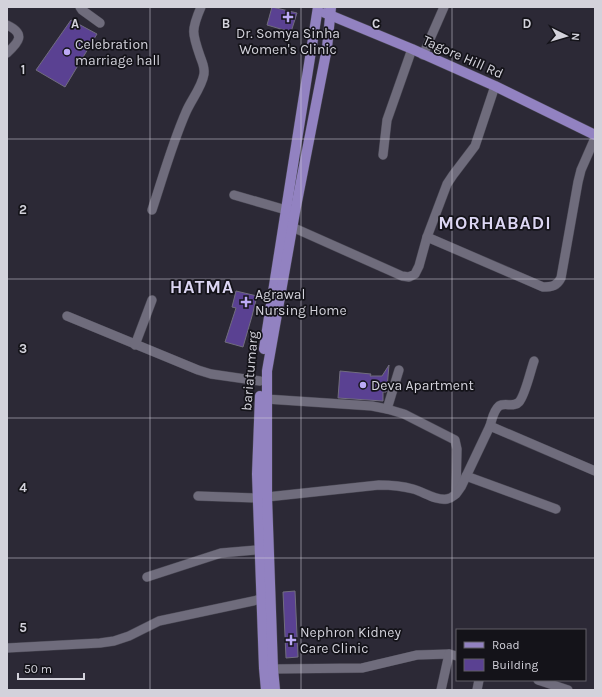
<svg xmlns="http://www.w3.org/2000/svg" width="602" height="697" viewBox="0 0 602 697" font-family="Karla,sans-serif">
  <rect width="100%" height="100%" fill="#2c2936"/>
  <!-- building -->
  <g fill="#5a4192" stroke="#716d7e">
    <path d="M272,7L297,13L291,32L267,25Z"/>
    <path d="M71,20L97,34L65,87L36,70Z"/>
    <path d="M236,291L257,296L252,316L243,347L225,342L236,308L232,307Z"/>
    <path d="M389,365L387,388L386,392H383V401L338,398L340,371L371,374L370,376H382Z"/>
    <path d="M295,591L298,657L286,658L283,592Z"/>
  </g>
  <g fill="none" stroke-linecap="round" stroke-linejoin="round">
    <!-- minor casing -->
    <g stroke="#494753" stroke-width="10">
      <g id="minor">
        <path d="M80,7L82,10L100,23"/>
        <path d="M7,25C26,34 19,42 7,53"/>
        <path d="M423,55L444,7"/>
        <path d="M383,155L387,120L412,49"/>
        <path d="M234,195L286,210"/>
        <path d="M152,210C163,177 172,144 186,112C191,100 202,87 204,74C205,67 202,62 200,56C192,33 191,30 201,7"/>
        <path d="M292,227L402,276L409,277L415,274L419,266L427,237L447,184L453,175L475,146L495,86"/>
        <path d="M427,237L543,287C552,287 557,286 561,278L578,182L581,170L595,138"/>
        <path d="M67,316L198,370L211,374L260,381"/>
        <path d="M135,345L152,300"/>
        <path d="M266,399L372,406L387,409L404,414L455,440L457,449L456,494"/>
        <path d="M387,409L399,370"/>
        <path d="M490,426C492,420 493,411 499,406C505,402 514,408 519,402C525,396 531,369 534,361"/>
        <path d="M466,476L556,509"/>
        <path d="M198,496L258,498"/>
        <path d="M267,497L379,485C390,485 402,486 413,489C424,492 436,501 447,499C453,498 458,492 461,487L490,426L595,471"/>
        <path d="M147,577L221,553L267,549"/>
        <path d="M7,648L100,643L114,641L129,636L159,621L262,599"/>
        <path d="M273,669L362,668L417,655L449,654L457,656"/>
        <path d="M538,680L568,690"/>
        <path d="M441,690L449,654"/>
        <path d="M477,690L479,680"/>
      </g>
    </g>
    <!-- major casing -->
    <g stroke="#494753" stroke-width="11">
      <g id="major">
        <path d="M325,13L412,49L495,86L595,135"/>
        <path d="M264,349L318,7"/>
        <path d="M260,396L257,474L264,668L266,690"/>
        <path d="M275,690L273,669L267,497V371L295,212L327,48L331,7"/>
      </g>
    </g>
    <!-- minor -->
    <use href="#minor" stroke="#6f6c7c" stroke-width="9"/>
    <!-- major -->
    <use href="#major" stroke="#9282c1" stroke-width="10"/>
  </g>
  <!-- grid -->
  <path fill="none" stroke="#d3d2db" stroke-width="1" stroke-opacity="0.55" d="M150,7V690M301,7V690M452,7V690M7,139H595M7,279H595M7,418H595M7,558H595"/>
  <!-- markers -->
  <g fill="#bcaaf6" stroke="#141319" stroke-width="1.5">
    <path d="M286 11h4v4h4v4h-4v4h-4v-4h-4v-4h4z"/>
    <circle cx="67" cy="52" r="4"/>
    <path d="M244 296h4v4h4v4h-4v4h-4v-4h-4v-4h4z"/>
    <circle cx="363" cy="385" r="4"/>
    <path d="M289 634h4v4h4v4h-4v4h-4v-4h-4v-4h4z"/>
  </g>
  <g text-anchor="middle" dominant-baseline="central" stroke-width="3.5" stroke-linejoin="round" paint-order="stroke">
    <!-- poi labels -->
    <g font-size="14" fill="#d3d2db" stroke="#141319" text-anchor="start">
      <text x="288" y="33" text-anchor="middle">Dr. Somya Sinha<tspan x="288" dy="16">Women's Clinic</tspan></text>
      <text x="75" y="44">Celebration<tspan x="75" dy="16">marriage hall</tspan></text>
      <text x="255" y="294">Agrawal<tspan x="255" dy="16">Nursing Home</tspan></text>
      <text x="371" y="385">Deva Apartment</text>
      <text x="300" y="632">Nephron Kidney<tspan x="300" dy="16">Care Clinic</tspan></text>
    </g>
    <!-- street labels -->
    <g font-size="14" fill="#d3d2db" stroke="#141319">
      <text transform="translate(463 57) rotate(24)">Tagore Hill Rd</text>
      <text transform="translate(250 371) rotate(-85)">bariatumarg</text>
    </g>
    <!-- district labels -->
    <g font-size="18" font-weight="bold" letter-spacing="1" fill="#dcd6f3" stroke="#141319">
      <text x="495" y="223">MORHABADI</text>
      <text x="202" y="287">HATMA</text>
    </g>
  </g>
  <g font-size="13" text-anchor="middle" font-weight="bold" fill="#d3d2db" stroke="#141319" stroke-width="3.5" stroke-linejoin="round" paint-order="stroke">
    <text x="75" y="28">A</text>
    <text x="226" y="28">B</text>
    <text x="376" y="28">C</text>
    <text x="527" y="28">D</text>
    <text x="23" y="74">1</text>
    <text x="23" y="214">2</text>
    <text x="23" y="353">3</text>
    <text x="23" y="492">4</text>
    <text x="23" y="632">5</text>
  </g>
  <!-- border -->
  <rect width="602" height="697" fill="none" stroke="#d3d2db" stroke-width="16"/>
  <!-- legend -->
  <rect x="456" y="629" width="130" height="52" fill="#141319" stroke="#605f67"/>
  <rect x="464" y="642" width="20" height="6" fill="#9282c1" stroke="#605f67"/>
  <text x="492" y="649" font-size="12" fill="#d3d2db">Road</text>
  <rect x="464" y="659" width="20" height="12" fill="#5a4192" stroke="#605f67"/>
  <text x="492" y="669" font-size="12" fill="#d3d2db">Building</text>
  <!-- north arrow -->
  <g transform="translate(566 36) rotate(95)" stroke="#141319" stroke-width="3" paint-order="stroke">
  <path d="M0-3L7 15L0 10L-7 15Z" fill="#d3d2db"/>
  <text y="-6" font-size="11" font-weight="bold" text-anchor="middle" fill="#d3d2db">N</text>
  </g>
  <!-- scale -->
  <path d="M18 673v6h66v-6" fill="none" stroke="#d3d2db" stroke-width="2"/>
  <text x="24" y="673" font-size="12" fill="#d3d2db" stroke="#141319" stroke-width="3" paint-order="stroke">50 m</text>
</svg>
